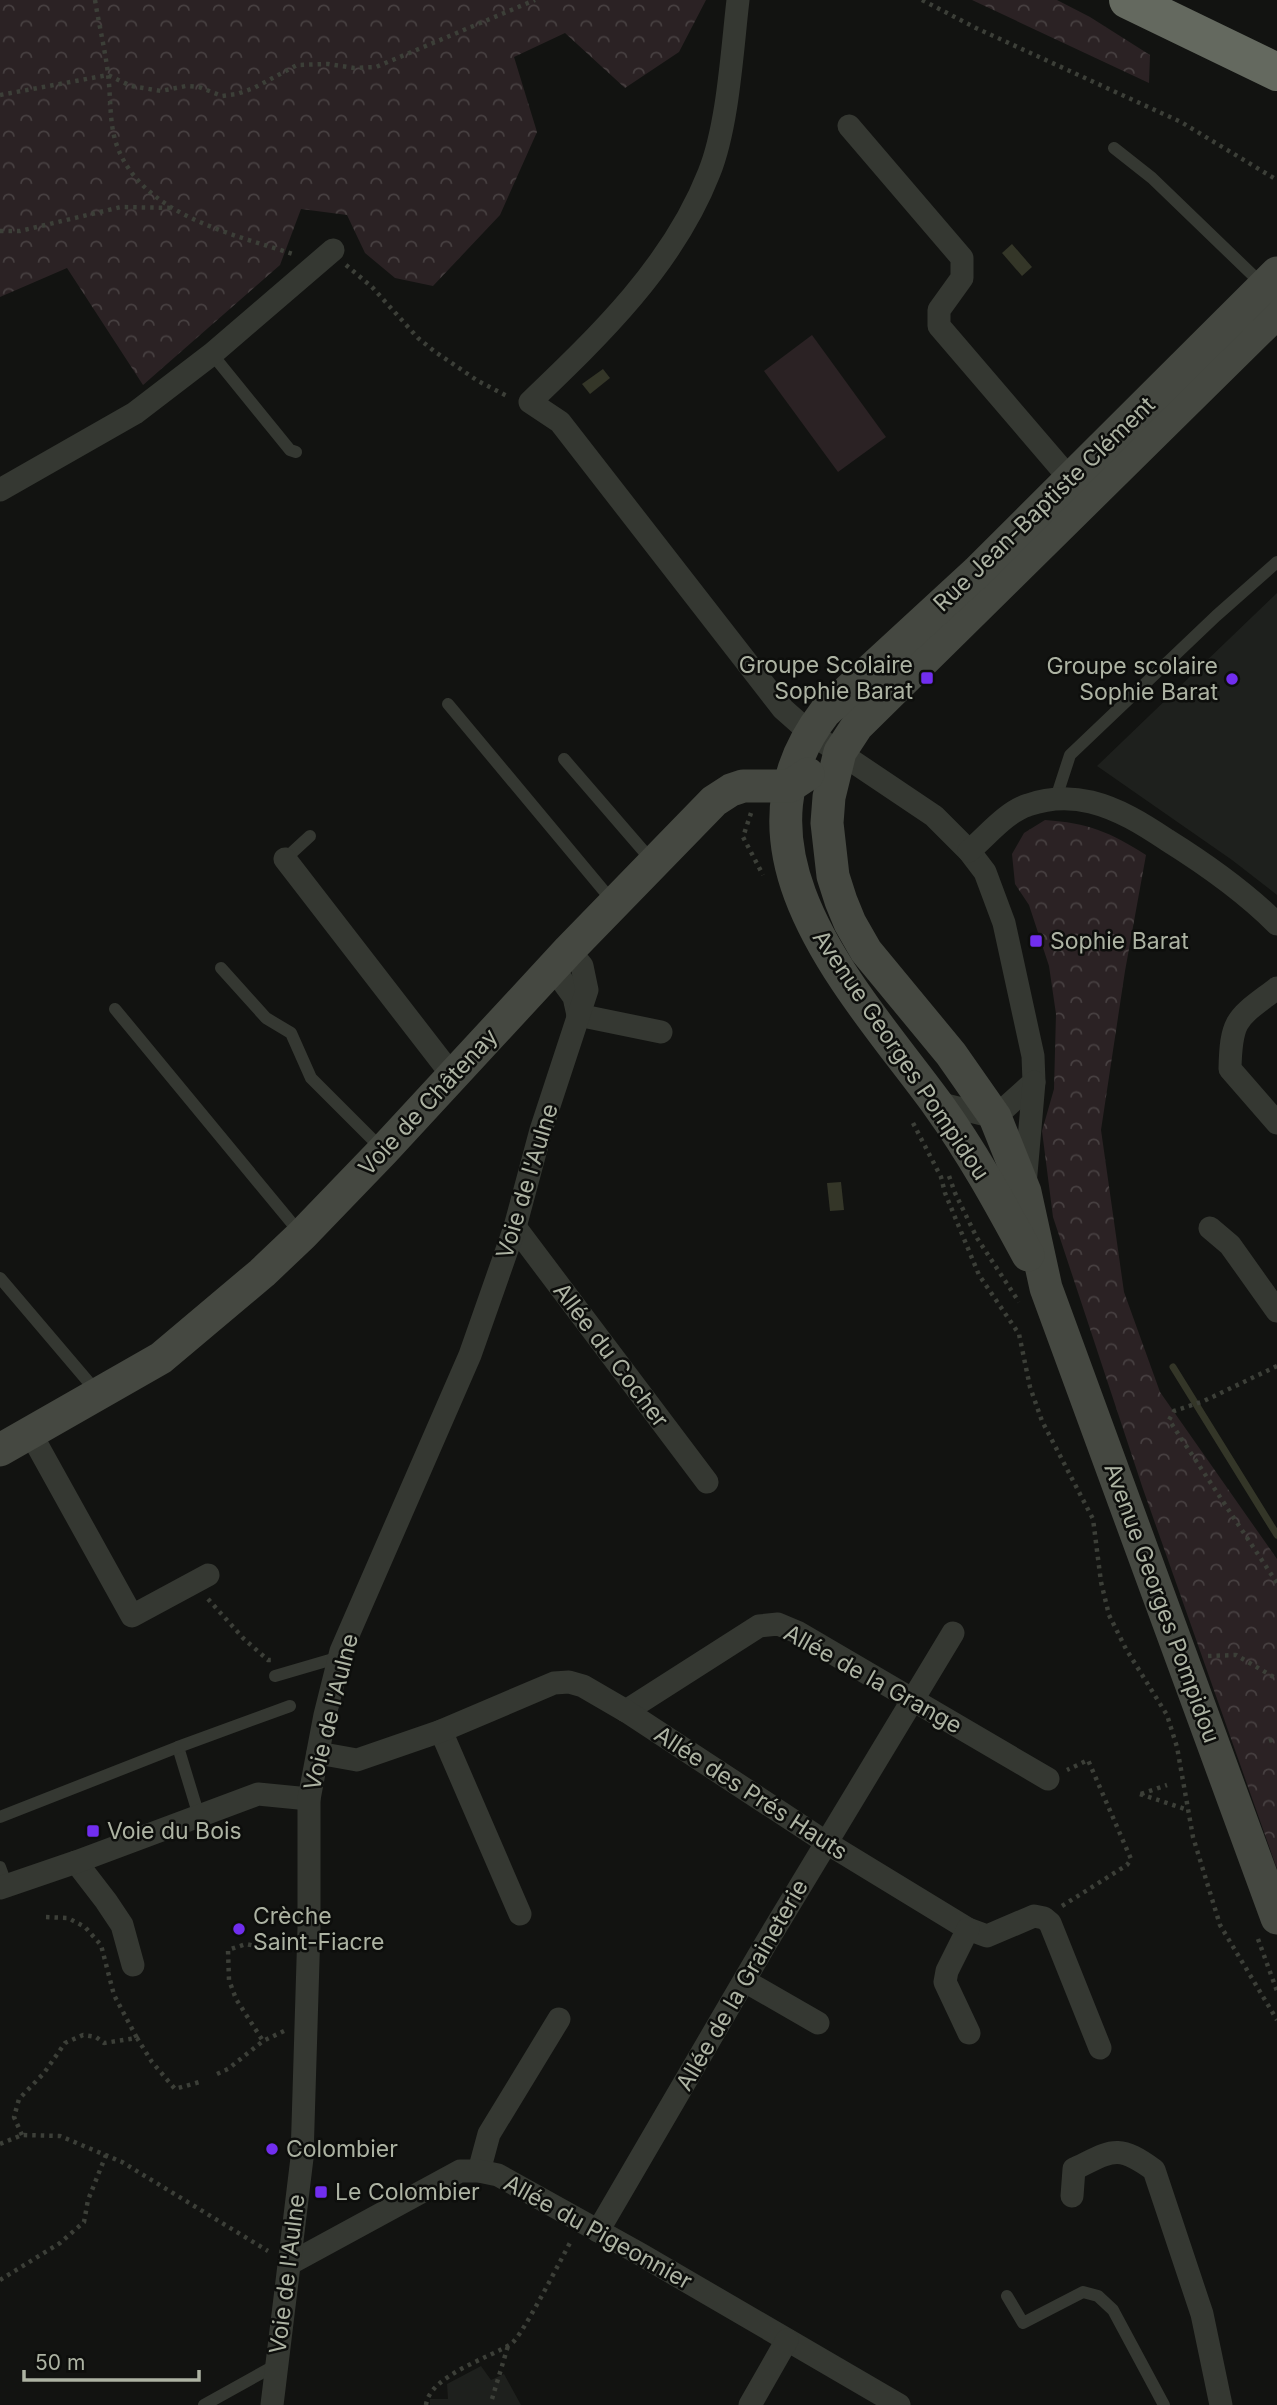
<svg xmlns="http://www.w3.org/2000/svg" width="1277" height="2405" viewBox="0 0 1277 2405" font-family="Inter,sans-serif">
  <defs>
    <pattern id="forest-crowns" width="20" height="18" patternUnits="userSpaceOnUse" patternTransform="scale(1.75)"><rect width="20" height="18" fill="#2b2224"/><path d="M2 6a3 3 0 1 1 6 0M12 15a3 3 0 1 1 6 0" fill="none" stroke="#474041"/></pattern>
  </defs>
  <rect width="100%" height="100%" fill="#121311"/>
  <!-- built -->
  <g fill="#1e201d">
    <path d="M1277,593V895L1232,860L1097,766Z"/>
    <path d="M481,2366L491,2380L504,2374L521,2405H430V2399H448L447,2384Z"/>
  </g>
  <!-- grass -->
  <path fill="#2b2224" d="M812,335L886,437L838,472L764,371Z"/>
  <!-- forest -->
  <g fill="url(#forest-crowns)">
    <path d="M0,0H706L679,52L625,88L565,33L514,57L537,132L500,215L433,286L395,278L365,253L347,215L301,209L280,265L143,385L67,268L0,297Z"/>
    <path d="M972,0H1057L1090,17L1150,55L1149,83Z"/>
    <path d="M1045,820C1088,823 1110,832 1146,855L1125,971L1101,1130L1124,1292L1160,1392L1277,1559V1869L1143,1489L1053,1217L1042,1131L1054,1089L1056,1014L1049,966L1029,905L1015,884L1012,854L1024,833Z"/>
  </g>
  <!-- water -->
  <g fill="#343628">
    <path d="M1012,244L1032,267L1022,276L1002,253Z"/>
    <path d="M603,369L610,378L590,394L582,384Z"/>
    <path d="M841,1182L844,1210L830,1211L827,1183Z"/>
  </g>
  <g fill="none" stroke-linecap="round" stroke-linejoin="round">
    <!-- stream -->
    <path stroke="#343628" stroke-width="7" d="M1173,1367L1277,1535"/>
    <!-- path -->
    <g stroke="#3c3f38" stroke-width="4.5" stroke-dasharray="3.5 5" stroke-linecap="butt">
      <path d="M95,0C99,25 105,49 108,74C111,97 109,121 116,143C140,215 233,234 296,255"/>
      <path d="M922,0L976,28L1181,122L1277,180"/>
      <path d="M0,95L108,75L131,86L161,91L186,86L199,87L222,96L237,94L254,88L297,65L328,64L354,68L376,67L535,0"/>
      <path d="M0,231H20L121,207L174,208"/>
      <path d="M346,265L372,287L418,338L434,351L478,381L509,397"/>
      <path d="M751,813L743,837L763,875"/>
      <path d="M913,1123L941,1177L945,1193L979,1275L1019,1334L1030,1387L1042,1421L1093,1519L1101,1582L1109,1615L1126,1649L1167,1715L1177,1747L1193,1837L1220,1925L1277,2020"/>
      <path d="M949,1176L955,1193L977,1238L1019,1302"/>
      <path d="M1277,1366L1204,1401L1174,1411L1169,1420L1277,1583"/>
      <path d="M208,1599L244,1639L268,1660H271"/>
      <path d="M1208,1656L1236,1655L1277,1679"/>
      <path d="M1269,1741L1277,1738"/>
      <path d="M1140,1794L1188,1810"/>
      <path d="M1141,1794L1167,1785"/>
      <path d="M1062,1906L1127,1865L1131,1859L1088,1760L1067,1770"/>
      <path d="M46,1917L68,1918L85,1927L101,1945L114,1995L137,2038"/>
      <path d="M1258,1939L1277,1991"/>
      <path d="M284,2031L263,2041L236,1999L229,1980L228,1950L246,1944L260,1947L289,1936"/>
      <path d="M217,2074L228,2069L263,2041"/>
      <path d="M22,2135L14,2117L19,2099L44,2073L65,2043L83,2035L96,2037L104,2043L137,2038L152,2062L175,2089L203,2081"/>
      <path d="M0,2144L22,2135L60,2136L122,2162L268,2251"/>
      <path d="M0,2280L60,2243L84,2222L88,2200L106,2155"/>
      <path d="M492,2399L508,2346"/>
      <path d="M426,2405C429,2376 489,2358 511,2344C522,2337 562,2257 571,2241"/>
    </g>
    <!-- lane -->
    <g stroke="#353832" stroke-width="12">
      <path d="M1114,148L1152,178L1264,286"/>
      <path d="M212,354L290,450L296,452"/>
      <path d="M448,704L614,903"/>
      <path d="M564,759L653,862"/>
      <path d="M1056,798L1070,755L1216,616L1277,562"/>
      <path d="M285,859L310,836"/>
      <path d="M221,968L266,1018L291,1033L311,1078L383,1150"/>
      <path d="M115,1009L300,1233"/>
      <path d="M0,1278L97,1392"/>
      <path d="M275,1676L340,1657"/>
      <path d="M178,1747L199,1816"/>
      <path d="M0,1817L178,1747L290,1706"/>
      <path d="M0,1867L7,1886"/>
      <path d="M1007,2296L1023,2323L1083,2292L1098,2296L1113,2310L1164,2405"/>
      <path d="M204,2405L276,2365"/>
    </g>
    <!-- street -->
    <g stroke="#353832" stroke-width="23">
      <path d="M738,0C732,51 728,126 709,173C673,265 600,335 530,402L560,422L783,709L809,732L934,816L969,851L985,872L1004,923L1033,1056L1034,1082L995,1117L937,1103"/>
      <path d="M849,126L962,258V278L939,310V326L1071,480"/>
      <path d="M0,490L135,413L212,354L333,250"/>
      <path d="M969,851C987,836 1006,812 1028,805C1048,798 1070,797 1091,802C1119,809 1143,824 1167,840C1207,865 1244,891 1277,924"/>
      <path d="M285,859L452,1075"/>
      <path d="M553,968L574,997L578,1015"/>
      <path d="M1277,988C1238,1018 1231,1017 1230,1069L1277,1123"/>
      <path d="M578,1015L661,1032"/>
      <path d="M1025,1185L1034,1082"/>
      <path d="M515,1227L707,1482"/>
      <path d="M1210,1228L1230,1245L1277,1311"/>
      <path d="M31,1434L132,1616L208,1575"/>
      <path d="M626,1711L759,1626L778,1624L797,1632L1048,1779"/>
      <path d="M441,1731L520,1914"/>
      <path d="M318,1753L357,1760L441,1731L554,1683L569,1682L583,1686L626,1711L827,1843L968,1929L987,1936L1034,1916L1044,1918L1050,1923L1100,2048"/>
      <path d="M76,1862L106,1901L122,1925L133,1965"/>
      <path d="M0,1888L76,1862L258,1794L309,1799"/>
      <path d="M968,1929L947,1971L945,1982L969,2033"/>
      <path d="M745,1981L818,2023"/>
      <path d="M479,2171L489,2134L559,2019"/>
      <path d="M1072,2196L1074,2169C1112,2151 1117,2143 1154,2170L1202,2314L1221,2405"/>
      <path d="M598,2231L766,1943L953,1633"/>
      <path d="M289,2264L460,2171H479L498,2175L640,2254L899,2405"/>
      <path d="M272,2405L302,2158L309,1928V1799L325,1715L341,1651L470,1355L515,1227L541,1130L587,990L582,966L569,950"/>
      <path d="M750,2405L787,2340"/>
    </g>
    <!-- secondary -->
    <g stroke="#454841" stroke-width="33">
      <path d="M1277,312L857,726L840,752L829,797L827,823L833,876L841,901L850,923L866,951L951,1054L995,1117L1025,1192L1046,1288L1277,1918"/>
      <path d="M1028,1255C1000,1203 972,1152 938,1105C857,994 717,852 825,712L977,572L1277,273"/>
      <path d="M0,1450L161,1358L262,1273L302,1235L383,1151L569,950L714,801L731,790L743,786H790L808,774"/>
    </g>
    <!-- highway -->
    <path stroke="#64695f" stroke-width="38" d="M1128,0L1277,72"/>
  </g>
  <!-- markers -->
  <g fill="#712eef" stroke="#0d0e0c" stroke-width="2.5">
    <rect x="920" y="671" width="14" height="14" rx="3.5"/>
    <circle cx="1232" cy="679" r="7"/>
    <rect x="1029" y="934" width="14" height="14" rx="3.5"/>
    <rect x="86" y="1824" width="14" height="14" rx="3.5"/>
    <circle cx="239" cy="1929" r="7"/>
    <circle cx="272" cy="2149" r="7"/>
    <rect x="314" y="2185" width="14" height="14" rx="3.5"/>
  </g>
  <g text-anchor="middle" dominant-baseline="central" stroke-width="5" stroke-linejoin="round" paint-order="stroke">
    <!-- street labels -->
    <g font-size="23" fill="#adb3a3" stroke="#0d0e0c">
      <text transform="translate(1044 504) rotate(-44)">Rue Jean-Baptiste Clément</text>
      <text transform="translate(901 1055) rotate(56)">Avenue Georges Pompidou</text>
      <text transform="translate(428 1102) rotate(-47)">Voie de Châtenay</text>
      <text transform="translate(527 1181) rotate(-73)">Voie de l'Aulne</text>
      <text transform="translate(611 1355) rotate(53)">Allée du Cocher</text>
      <text transform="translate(1162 1603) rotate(70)">Avenue Georges Pompidou</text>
      <text transform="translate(873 1679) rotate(29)">Allée de la Grange</text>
      <text transform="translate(331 1712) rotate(-76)">Voie de l'Aulne</text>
      <text transform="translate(751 1793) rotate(33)">Allée des Prés Hauts</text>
      <text transform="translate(742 1985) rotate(-60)">Allée de la Graineterie</text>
      <text transform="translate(598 2232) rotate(29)">Allée du Pigeonnier</text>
      <text transform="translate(287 2274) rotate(-83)">Voie de l'Aulne</text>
    </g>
    <!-- poi labels -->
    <g font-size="23" fill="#adb3a3" stroke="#0d0e0c" text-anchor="start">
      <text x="913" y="665" text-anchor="end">Groupe Scolaire<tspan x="913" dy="26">Sophie Barat</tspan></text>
      <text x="1218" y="666" text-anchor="end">Groupe scolaire<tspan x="1218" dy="26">Sophie Barat</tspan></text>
      <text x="1050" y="941">Sophie Barat</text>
      <text x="107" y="1831">Voie du Bois</text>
      <text x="253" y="1916">Crèche<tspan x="253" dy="26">Saint-Fiacre</tspan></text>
      <text x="286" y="2149">Colombier</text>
      <text x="335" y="2192">Le Colombier</text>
    </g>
  </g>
  <!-- scale -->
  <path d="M24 2370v10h175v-10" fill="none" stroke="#adb3a3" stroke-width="3.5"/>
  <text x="35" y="2370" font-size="21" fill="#adb3a3" stroke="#0d0e0c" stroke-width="5" paint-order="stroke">50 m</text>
</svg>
